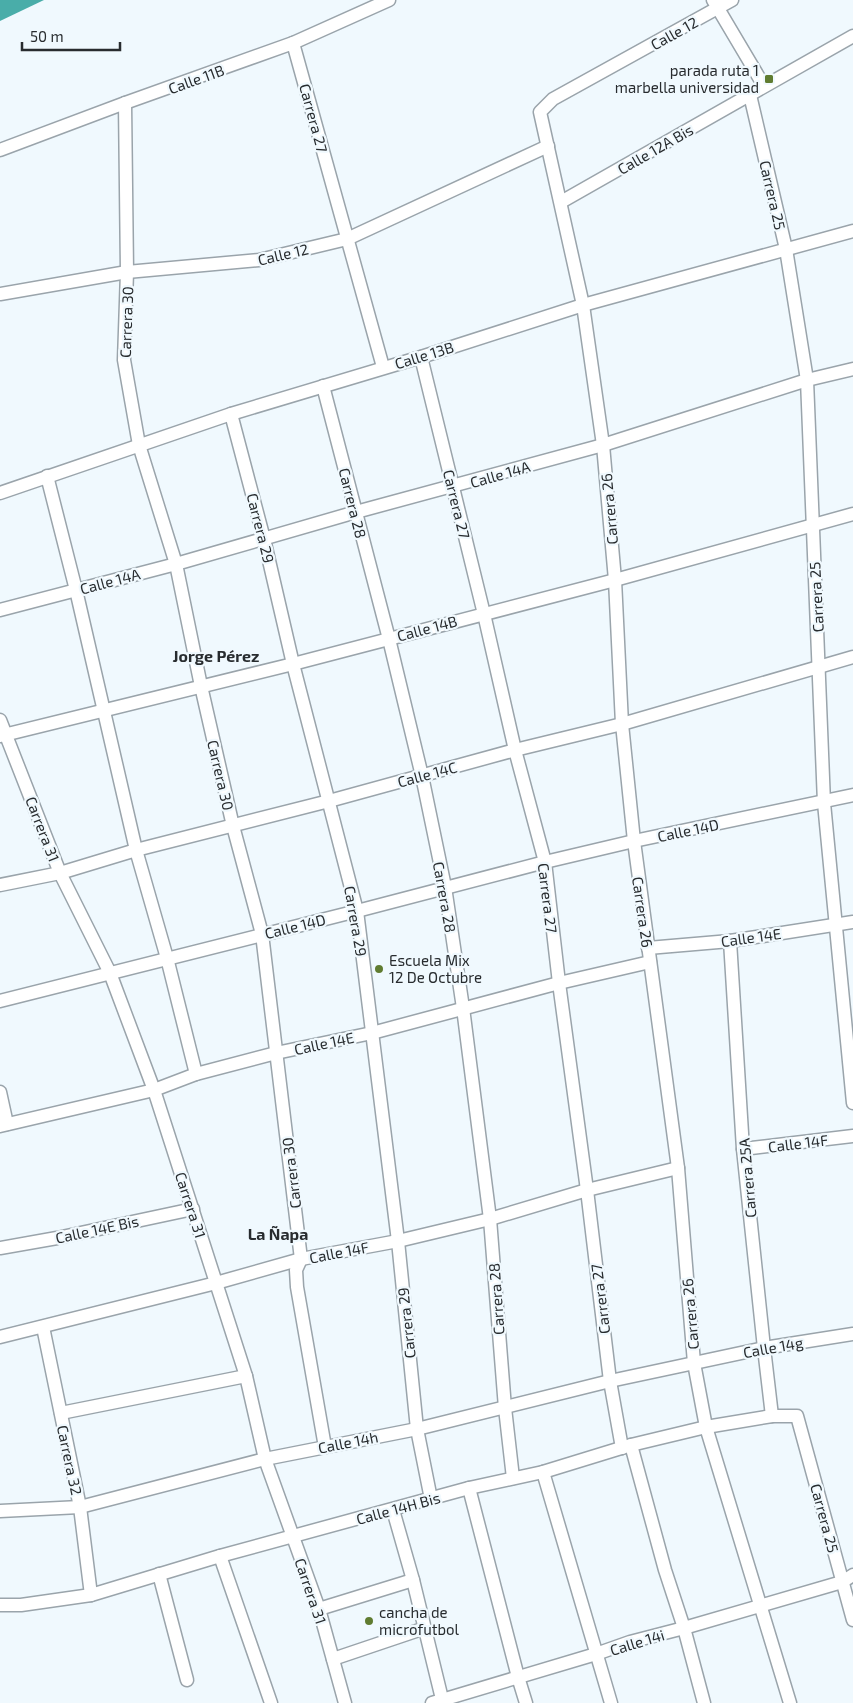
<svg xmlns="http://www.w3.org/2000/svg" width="853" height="1703" viewBox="0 0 853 1703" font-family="'Exo 2',sans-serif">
  <rect width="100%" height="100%" fill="#f0f9fe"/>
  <!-- water -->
  <path fill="#49ada9" d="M0,0H44L0,21Z"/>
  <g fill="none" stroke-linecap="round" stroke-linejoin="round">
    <!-- street casing -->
    <g stroke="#9aa4ab" stroke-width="15">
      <g id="street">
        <path d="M713,0L764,86"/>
        <path d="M732,0L553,99L540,112L583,305L603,445L615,580L622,724L634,841L678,1168L694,1363L706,1427L790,1703"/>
        <path d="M293,43L383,367"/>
        <path d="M750,95L786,249L807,380L824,803L853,1103"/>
        <path d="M125,103L127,272L124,360L139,445L176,564L201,686L233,826L262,934L301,1259L296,1270L297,1287L325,1447"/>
        <path d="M0,150L125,103L293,43L389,0"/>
        <path d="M561,202L853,36"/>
        <path d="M0,294L127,272L259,260L347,239L548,146"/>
        <path d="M421,357L484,614L515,750L545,862L559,983L587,1190L610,1381L622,1448"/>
        <path d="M323,386L389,639L422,776L445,887L463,1008L490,1219L505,1408L513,1478"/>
        <path d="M231,414L264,539L293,664L357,911L398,1241L417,1429L431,1499"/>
        <path d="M47,476L76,590L136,850L167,958L196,1074"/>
        <path d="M0,493L231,414L421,357L583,305L853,231"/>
        <path d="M0,610L176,564L356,512L603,445L807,380L853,369"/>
        <path d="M0,720L60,873L110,973L154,1090L246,1376L265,1459L319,1609L345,1703"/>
        <path d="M0,736L293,664L615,580L853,514"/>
        <path d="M0,885L60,873L136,850L329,801L515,750L622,724L853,657"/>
        <path d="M730,941L743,1149L764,1348L772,1416"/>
        <path d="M648,948L730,941L853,922"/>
        <path d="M0,1001L357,911L545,862L634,841L853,795"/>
        <path d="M0,1092L7,1124"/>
        <path d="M0,1126L154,1090L196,1074L276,1053L372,1033L559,983L650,962"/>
        <path d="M743,1149L853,1136"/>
        <path d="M0,1248L57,1238L193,1209"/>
        <path d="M43,1327L80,1507L91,1595"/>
        <path d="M0,1337L216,1283L301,1259L398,1241L490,1219L587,1190L678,1168"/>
        <path d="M61,1413L246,1376"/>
        <path d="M631,1445L665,1570L684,1628L704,1703"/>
        <path d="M543,1472L611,1703"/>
        <path d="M469,1488L518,1677L526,1703"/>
        <path d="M393,1510L413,1580L443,1703"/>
        <path d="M0,1511L80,1507L265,1459L417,1429L610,1381L764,1348L853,1334"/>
        <path d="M220,1556L271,1703"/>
        <path d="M159,1574L187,1680"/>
        <path d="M0,1605H21L91,1595L220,1556L469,1488L543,1472L631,1445L706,1427L772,1416H797L853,1620"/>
        <path d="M319,1609L413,1580"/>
        <path d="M333,1659L425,1628"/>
        <path d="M432,1703L596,1654L630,1642L684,1628L842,1582L853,1575"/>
      </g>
    </g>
    <!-- street -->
    <use href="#street" stroke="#fff" stroke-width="12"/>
  </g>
  <!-- markers -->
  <g fill="#607c31" stroke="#f0f9fe" stroke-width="2">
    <rect x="764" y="74" width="10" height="10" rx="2.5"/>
    <circle cx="379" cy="969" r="5"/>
    <circle cx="369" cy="1621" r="5"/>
  </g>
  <g text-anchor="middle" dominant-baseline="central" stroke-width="4.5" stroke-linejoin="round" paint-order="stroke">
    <!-- street labels -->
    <g font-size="15" fill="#282c2f" stroke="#f0f9fe">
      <text transform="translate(674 33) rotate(-29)">Calle 12</text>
      <text transform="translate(196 79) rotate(-20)">Calle 11B</text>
      <text transform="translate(314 118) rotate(75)">Carrera 27</text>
      <text transform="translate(655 149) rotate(-30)">Calle 12A Bis</text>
      <text transform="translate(773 195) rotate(77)">Carrera 25</text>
      <text transform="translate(283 254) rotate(-13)">Calle 12</text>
      <text transform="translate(126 322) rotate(-88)">Carrera 30</text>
      <text transform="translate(424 355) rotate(-17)">Calle 13B</text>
      <text transform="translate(500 474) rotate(-16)">Calle 14A</text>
      <text transform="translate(353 503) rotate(76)">Carrera 28</text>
      <text transform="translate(457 504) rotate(76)">Carrera 27</text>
      <text transform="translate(609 509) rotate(-95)">Carrera 26</text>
      <text transform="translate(261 528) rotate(76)">Carrera 29</text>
      <text transform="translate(110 581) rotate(-15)">Calle 14A</text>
      <text transform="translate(816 597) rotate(-93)">Carrera 25</text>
      <text transform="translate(427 628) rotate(-15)">Calle 14B</text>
      <text transform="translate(427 774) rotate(-15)">Calle 14C</text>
      <text transform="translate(221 775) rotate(77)">Carrera 30</text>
      <text transform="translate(43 829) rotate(69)">Carrera 31</text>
      <text transform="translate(688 830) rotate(-12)">Calle 14D</text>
      <text transform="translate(445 897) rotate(80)">Carrera 28</text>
      <text transform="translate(548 898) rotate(83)">Carrera 27</text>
      <text transform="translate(643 912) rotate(82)">Carrera 26</text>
      <text transform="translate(356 921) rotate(80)">Carrera 29</text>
      <text transform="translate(295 926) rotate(-14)">Calle 14D</text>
      <text transform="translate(751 937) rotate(-8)">Calle 14E</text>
      <text transform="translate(324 1043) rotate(-12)">Calle 14E</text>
      <text transform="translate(798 1143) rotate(-7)">Calle 14F</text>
      <text transform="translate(291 1173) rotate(-97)">Carrera 30</text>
      <text transform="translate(747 1178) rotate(-95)">Carrera 25A</text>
      <text transform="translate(191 1205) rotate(72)">Carrera 31</text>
      <text transform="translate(97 1229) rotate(-12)">Calle 14E Bis</text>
      <text transform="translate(339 1252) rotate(-11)">Calle 14F</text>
      <text transform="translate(496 1299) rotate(-94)">Carrera 28</text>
      <text transform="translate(600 1299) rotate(-97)">Carrera 27</text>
      <text transform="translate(690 1314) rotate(-95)">Carrera 26</text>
      <text transform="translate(406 1323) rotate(-96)">Carrera 29</text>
      <text transform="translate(773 1347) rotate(-10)">Calle 14g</text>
      <text transform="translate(348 1442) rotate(-11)">Calle 14h</text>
      <text transform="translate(70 1460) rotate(78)">Carrera 32</text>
      <text transform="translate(398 1508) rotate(-15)">Calle 14H Bis</text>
      <text transform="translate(825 1518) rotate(75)">Carrera 25</text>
      <text transform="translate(311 1591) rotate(71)">Carrera 31</text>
      <text transform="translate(637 1642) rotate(-17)">Calle 14i</text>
    </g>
    <!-- poi labels -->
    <g font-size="15" fill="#282c2f" stroke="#f0f9fe" text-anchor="start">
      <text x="759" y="70" text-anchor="end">parada ruta 1<tspan x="759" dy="17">marbella universidad</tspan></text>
      <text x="389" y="960">Escuela Mix<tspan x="389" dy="17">12 De Octubre</tspan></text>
      <text x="379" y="1612">cancha de<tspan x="379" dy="17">microfutbol</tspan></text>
    </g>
    <!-- neighbourhood labels -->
    <g font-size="16" font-weight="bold" fill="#282c2f" stroke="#f0f9fe">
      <text x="216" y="655">Jorge Pérez</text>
      <text x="278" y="1233">La Ñapa</text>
    </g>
  </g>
  <!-- scale -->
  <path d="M22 42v8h98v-8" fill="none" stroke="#282c2f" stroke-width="2.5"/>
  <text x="30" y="42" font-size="15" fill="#282c2f" stroke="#f0f9fe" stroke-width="4" paint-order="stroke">50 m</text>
</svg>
